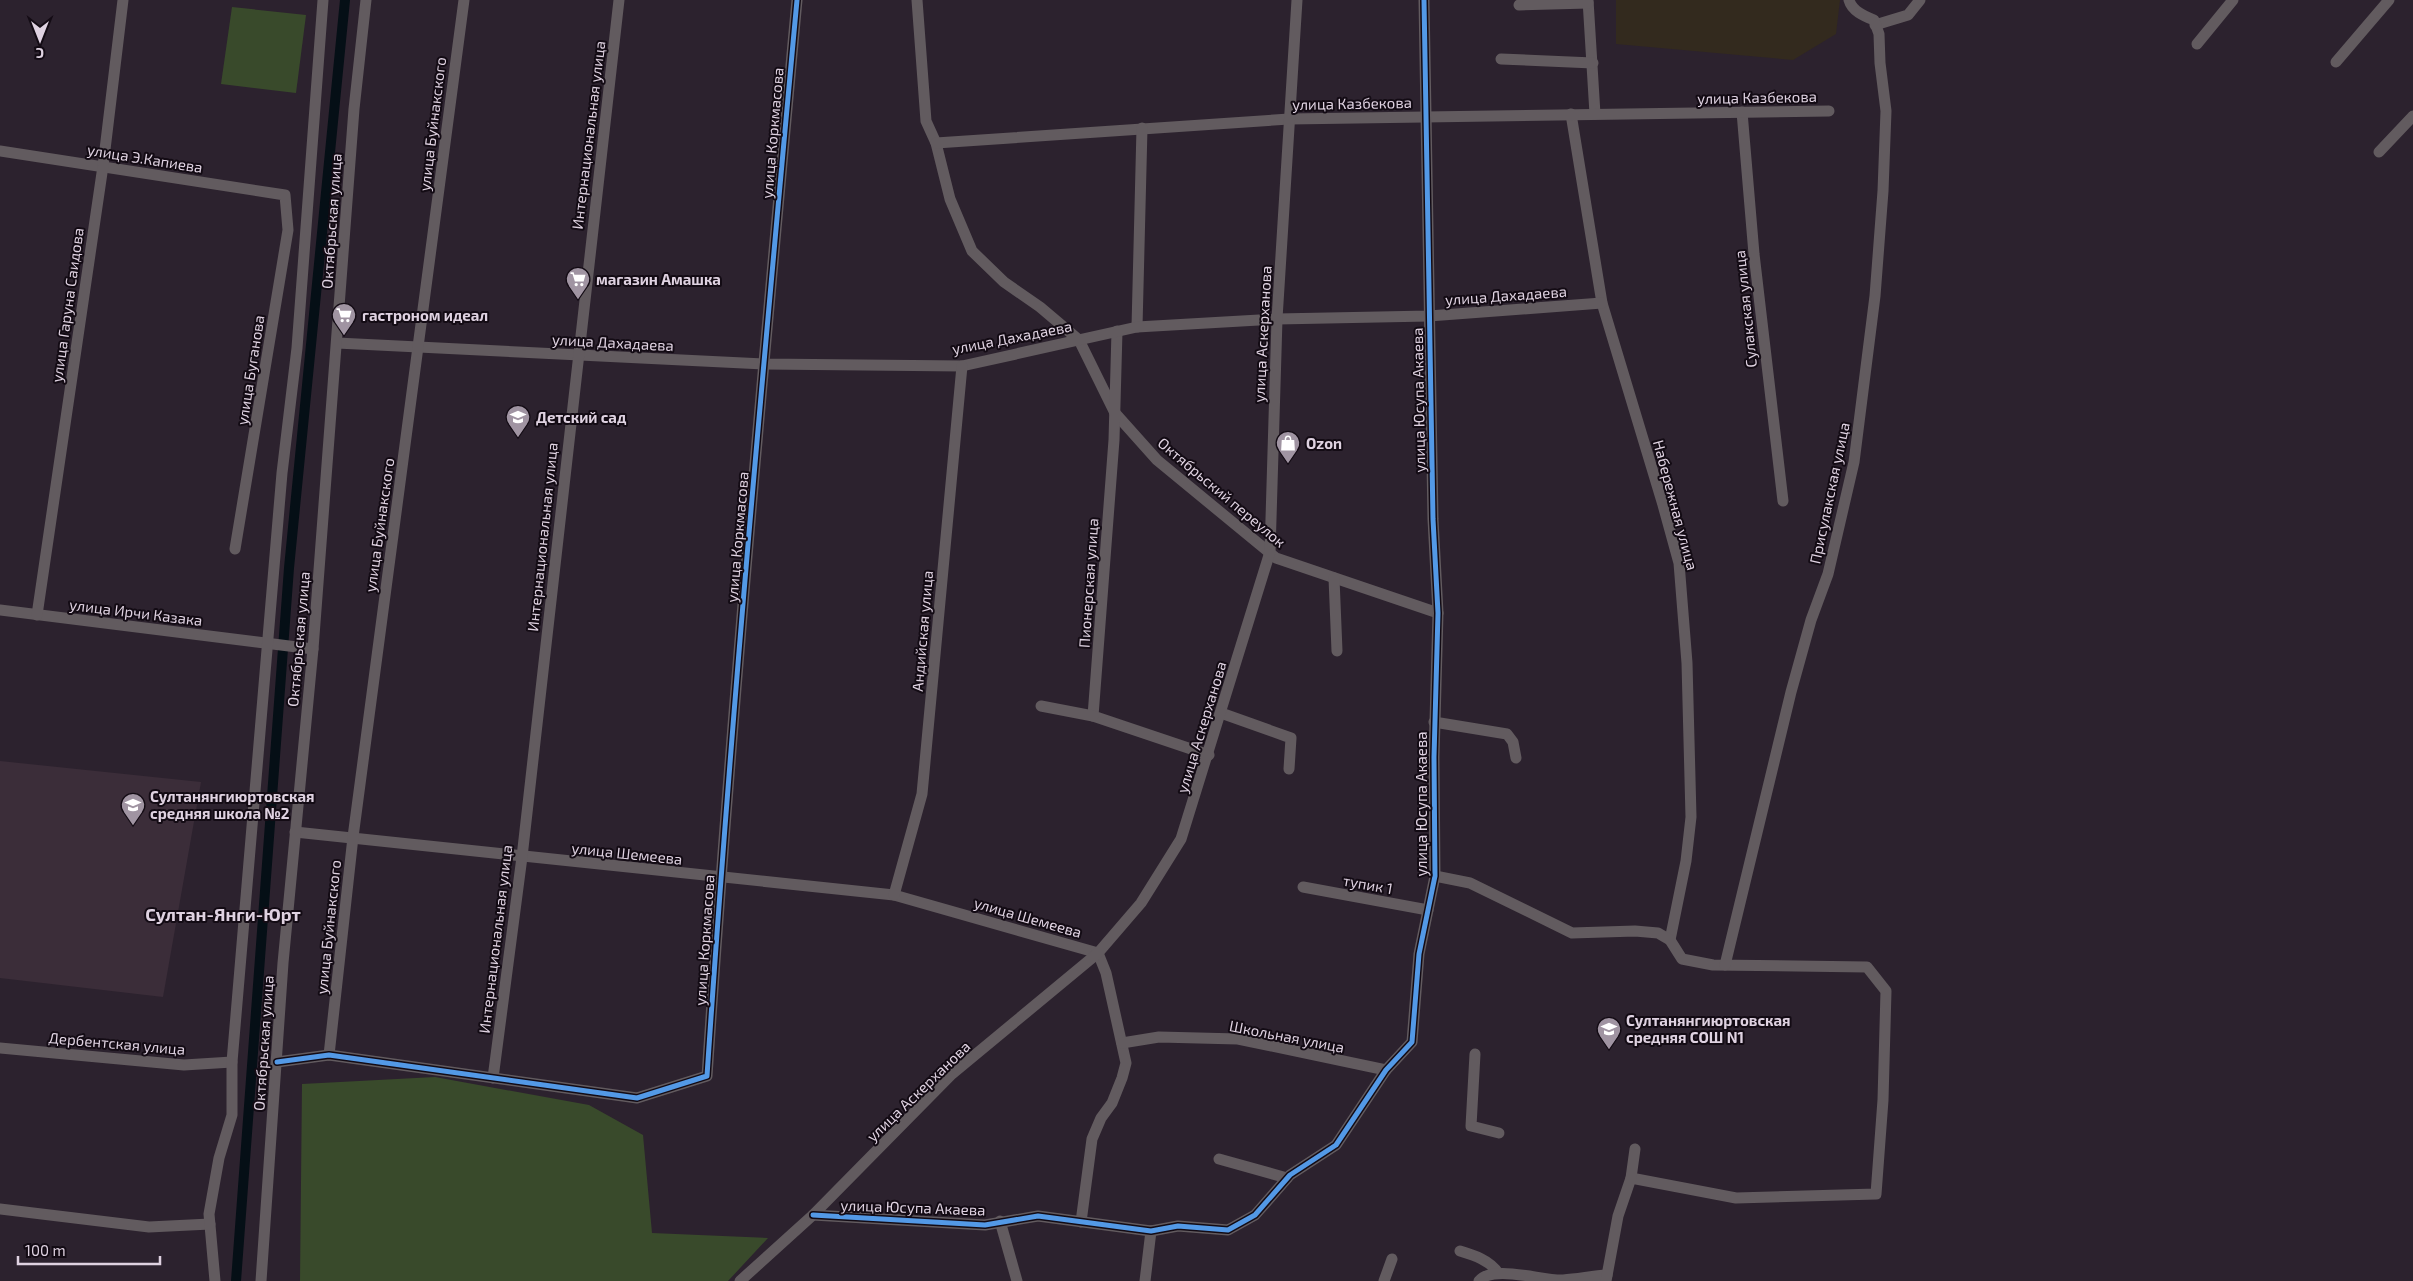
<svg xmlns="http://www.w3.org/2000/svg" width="2413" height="1281" viewBox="0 0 2413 1281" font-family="'Exo 2',sans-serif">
  <rect width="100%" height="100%" fill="#2c222e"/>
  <!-- industrial -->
  <path fill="#332a1e" d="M1616,0H1840L1836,34L1793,60L1616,44Z"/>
  <!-- education -->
  <path fill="#3b2d39" d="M0,761L201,782L163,997L0,978Z"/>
  <!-- green -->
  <g fill="#394a2b">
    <path d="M232,7L306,15L296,93L221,84Z"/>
    <path d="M435,1077L589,1105L643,1135L652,1233L768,1238L728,1281H300L302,1084Z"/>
  </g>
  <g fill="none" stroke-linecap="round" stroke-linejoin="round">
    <!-- canal -->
    <path stroke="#050f16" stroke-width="10" d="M236,1281L289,568L345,0"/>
    <!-- minor -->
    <g stroke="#625b5f" stroke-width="11">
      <path d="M917,0L926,121L936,143L950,199L972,251L1004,282L1040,307L1079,340L1115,413L1157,460L1276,558L1438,613"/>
      <path d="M1588,0L1595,114"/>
      <path d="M1519,5L1588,3"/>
      <path d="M1875,25L1908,15L1920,0"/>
      <path d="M2197,44L2233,0"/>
      <path d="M1501,59L1593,63"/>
      <path d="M2336,62L2389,0"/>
      <path d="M1742,112L1754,254L1783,501"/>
      <path d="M1571,114L1602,303L1663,505L1679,563L1687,663L1691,817L1686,861L1670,940"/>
      <path d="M936,143L1289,119L1829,111"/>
      <path d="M0,151L285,195L288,230L235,549"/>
      <path d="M2379,152L2413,116"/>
      <path d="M1137,327L1142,128"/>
      <path d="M1117,331L1114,440L1093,716L1209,755"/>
      <path d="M337,343L764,364L962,366L1137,327L1277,319L1429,316L1602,303"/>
      <path d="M1334,578L1337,651"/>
      <path d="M0,610L313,649"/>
      <path d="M37,615L103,166L123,0"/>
      <path d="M1041,706L1093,716"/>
      <path d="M1221,713L1291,738L1289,769"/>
      <path d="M1434,722L1507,734L1513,742L1516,758"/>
      <path d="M295,832L894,895L1098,953L1106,973L1126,1063L1122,1078L1112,1103L1101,1118L1092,1139L1081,1222"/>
      <path d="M1435,876L1470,883L1572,933L1635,931L1658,933L1670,940L1682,959L1713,965L1867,967L1886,991L1883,1100L1876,1194L1736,1198L1631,1178"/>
      <path d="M1303,887L1428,910"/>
      <path d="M894,895L922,794L962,366"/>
      <path d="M1725,965L1791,692L1811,620L1828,574L1854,462L1875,296L1883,191L1886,111L1880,63L1879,34L1874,20C1864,16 1852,11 1849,0"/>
      <path d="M1122,1043L1159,1037L1238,1039L1386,1070"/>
      <path d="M0,1048L184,1065L232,1062"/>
      <path d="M1475,1054L1471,1126L1499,1133"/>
      <path d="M329,1055L353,837L464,0"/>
      <path d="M277,1062L329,1055L637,1098L707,1076C731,717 764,358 797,0"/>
      <path d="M493,1078L522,857L619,0"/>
      <path d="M1219,1159L1287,1178"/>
      <path d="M0,1209L149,1227L210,1224"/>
      <path d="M813,1215L985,1225L1038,1216L1151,1231L1178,1226L1228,1230L1255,1215L1290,1175L1336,1145L1386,1070L1412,1042L1419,954L1435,876L1434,757L1438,613L1433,519L1424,0"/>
      <path d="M1000,1221L1017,1281"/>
      <path d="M1460,1251C1473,1255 1490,1260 1498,1273"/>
      <path d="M215,1281L209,1214L219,1158L232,1115V1062L282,473L297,348L323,0"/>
      <path d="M261,1281L283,963L313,649L354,109L366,0"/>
      <path d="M740,1281L813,1215L952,1074L1098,953L1141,903L1181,839L1270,552L1277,319L1297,0"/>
      <path d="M1145,1281L1151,1231"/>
      <path d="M1384,1281L1392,1259"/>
      <path d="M1479,1281C1493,1264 1542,1281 1563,1280C1578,1279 1592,1276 1607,1275"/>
      <path d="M1606,1281L1618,1216L1631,1178L1635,1149"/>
    </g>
    <!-- cycleway casing -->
    <g stroke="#130b14" stroke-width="8">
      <g id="cycleway">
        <path d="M277,1062L329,1055L637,1098L707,1076C731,717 764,358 797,0"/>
        <path d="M813,1215L985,1225L1038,1216L1151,1231L1178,1226L1228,1230L1255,1215L1290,1175L1336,1145L1386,1070L1412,1042L1419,954L1435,876L1434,757L1438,613L1433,519L1424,0"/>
      </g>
    </g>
    <!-- cycleway -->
    <use href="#cycleway" stroke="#5399e6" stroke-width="5"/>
  </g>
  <!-- icons -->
  <defs>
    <g id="supermarket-pin" transform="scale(1.25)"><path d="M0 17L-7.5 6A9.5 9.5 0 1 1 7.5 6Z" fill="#a094a2" stroke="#130b14"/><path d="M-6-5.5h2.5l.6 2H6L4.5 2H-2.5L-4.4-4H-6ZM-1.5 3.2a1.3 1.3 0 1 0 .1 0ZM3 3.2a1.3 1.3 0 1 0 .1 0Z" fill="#fff"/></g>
    <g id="school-pin" transform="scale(1.25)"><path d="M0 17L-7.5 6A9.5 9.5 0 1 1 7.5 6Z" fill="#a094a2" stroke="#130b14"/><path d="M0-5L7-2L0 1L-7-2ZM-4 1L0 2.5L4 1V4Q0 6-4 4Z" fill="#fff"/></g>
    <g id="shop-pin" transform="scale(1.25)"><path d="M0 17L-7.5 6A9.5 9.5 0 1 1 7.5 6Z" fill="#a094a2" stroke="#130b14"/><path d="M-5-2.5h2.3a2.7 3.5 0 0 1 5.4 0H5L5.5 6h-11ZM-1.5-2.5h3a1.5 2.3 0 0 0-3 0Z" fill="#fff"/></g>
  </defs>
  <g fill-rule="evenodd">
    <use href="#supermarket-pin" x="578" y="279"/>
    <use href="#supermarket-pin" x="344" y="315"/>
    <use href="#school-pin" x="518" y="417"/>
    <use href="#shop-pin" x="1288" y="443"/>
    <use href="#school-pin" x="133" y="805"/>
    <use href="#school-pin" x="1609" y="1029"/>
  </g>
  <g text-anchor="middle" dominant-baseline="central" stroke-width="4" stroke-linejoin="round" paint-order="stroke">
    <!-- street labels -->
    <g font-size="15" fill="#dfd2e1" stroke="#130b14">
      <text transform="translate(1757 97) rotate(-1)">улица Казбекова</text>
      <text transform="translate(1352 103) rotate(-1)">улица Казбекова</text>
      <text transform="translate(432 124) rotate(-83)">улица Буйнакского</text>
      <text transform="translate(772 133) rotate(-85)">улица Коркмасова</text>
      <text transform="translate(588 135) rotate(-83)">Интернациональная улица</text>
      <text transform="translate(145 158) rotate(9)">улица Э.Капиева</text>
      <text transform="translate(331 221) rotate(-86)">Октябрьская улица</text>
      <text transform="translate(1506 295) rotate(-4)">улица Дахадаева</text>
      <text transform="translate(67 305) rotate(-82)">улица Гаруна Саидова</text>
      <text transform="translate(1745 309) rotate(-96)">Сулакская улица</text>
      <text transform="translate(1262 334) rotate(-87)">улица Аскерханова</text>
      <text transform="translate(1012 337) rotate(-11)">улица Дахадаева</text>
      <text transform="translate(613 342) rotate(3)">улица Дахадаева</text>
      <text transform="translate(250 370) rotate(-81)">улица Буганова</text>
      <text transform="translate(1418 400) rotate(-91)">улица Юсупа Акаева</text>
      <text transform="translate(1222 492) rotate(40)">Октябрьский переулок</text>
      <text transform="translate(1829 493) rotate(-78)">Присулакская улица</text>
      <text transform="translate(1676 505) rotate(75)">Набережная улица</text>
      <text transform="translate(379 525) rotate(-82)">улица Буйнакского</text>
      <text transform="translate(542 537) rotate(-84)">Интернациональная улица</text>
      <text transform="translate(737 537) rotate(-85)">улица Коркмасова</text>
      <text transform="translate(1088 583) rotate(-86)">Пионерская улица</text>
      <text transform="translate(136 612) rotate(7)">улица Ирчи Казака</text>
      <text transform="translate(922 631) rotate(-85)">Андийская улица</text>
      <text transform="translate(298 639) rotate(-85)">Октябрьская улица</text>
      <text transform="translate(1201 727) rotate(-73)">улица Аскерханова</text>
      <text transform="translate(1421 804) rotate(-90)">улица Юсупа Акаева</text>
      <text transform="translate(627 853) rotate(6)">улица Шемеева</text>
      <text transform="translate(1368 884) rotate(10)">тупик 1</text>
      <text transform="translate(1028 917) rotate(16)">улица Шемеева</text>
      <text transform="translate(328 927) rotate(-84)">улица Буйнакского</text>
      <text transform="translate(495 939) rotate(-83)">Интернациональная улица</text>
      <text transform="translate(704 940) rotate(-86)">улица Коркмасова</text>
      <text transform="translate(1287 1036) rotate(11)">Школьная улица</text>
      <text transform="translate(117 1043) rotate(5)">Дербентская улица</text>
      <text transform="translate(263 1043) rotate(-86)">Октябрьская улица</text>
      <text transform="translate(918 1091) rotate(-44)">улица Аскерханова</text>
      <text transform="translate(913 1207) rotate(2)">улица Юсупа Акаева</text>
    </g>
    <!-- poi labels -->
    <g font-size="15" font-weight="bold" fill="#dfd2e1" stroke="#130b14" text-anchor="start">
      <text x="596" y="279">магазин Амашка</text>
      <text x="362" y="315">гастроном идеал</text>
      <text x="536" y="417">Детский сад</text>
      <text x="1306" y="443">Ozon</text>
      <text x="150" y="796">Султанянгиюртовская<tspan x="150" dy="17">средняя школа №2</tspan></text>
      <text x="1626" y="1020">Султанянгиюртовская<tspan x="1626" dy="17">средняя СОШ N1</tspan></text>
    </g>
    <!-- quarter labels -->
    <g font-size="18" font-weight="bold" fill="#dfd2e1" stroke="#130b14">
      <text x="223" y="914">Султан-Янги-Юрт</text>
    </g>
  </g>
  <!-- north arrow -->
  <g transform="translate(40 40) rotate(180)" stroke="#130b14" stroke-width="4" paint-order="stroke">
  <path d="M0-4L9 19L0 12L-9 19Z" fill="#dfd2e1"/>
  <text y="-8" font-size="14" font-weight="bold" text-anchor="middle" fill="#dfd2e1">С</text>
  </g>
  <!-- scale -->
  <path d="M18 1256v8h142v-8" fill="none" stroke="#dfd2e1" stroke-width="2.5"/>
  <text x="25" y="1256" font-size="15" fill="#dfd2e1" stroke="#130b14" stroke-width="4" paint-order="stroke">100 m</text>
</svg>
